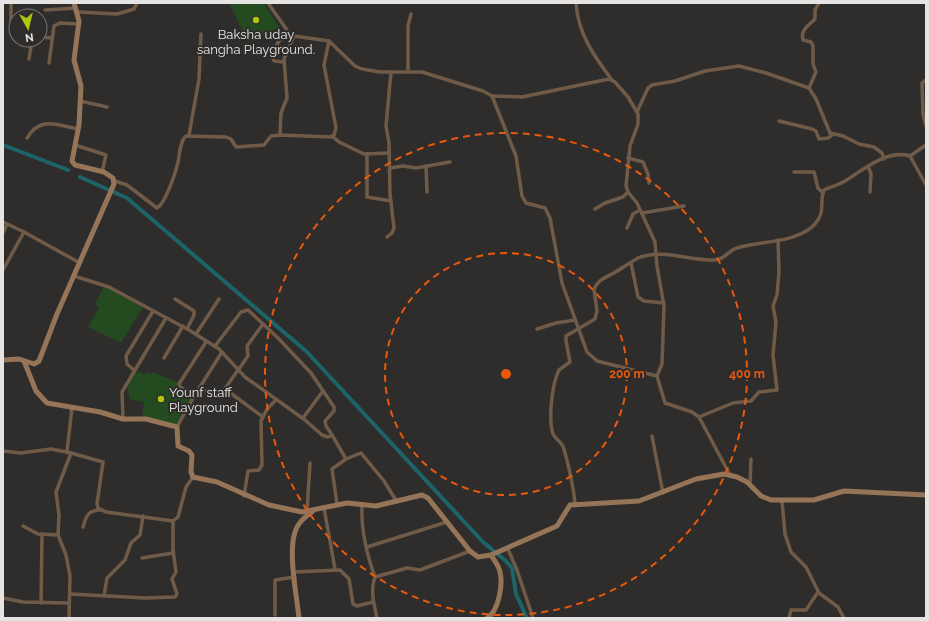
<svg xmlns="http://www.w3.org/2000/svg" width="929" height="621" viewBox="0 0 929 621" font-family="Raleway,sans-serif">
  <rect width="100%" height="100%" fill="#2f2d2b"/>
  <!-- grass -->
  <g fill="#244a1f">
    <path d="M229,3H264L279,27L248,42Z"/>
    <path d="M104,286L143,307L121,343L88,327L99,308L95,304Z"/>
    <path d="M138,371L145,375L147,372L152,374V372L179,383C179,391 187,395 193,399L177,426L142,419L144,402L129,399C128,389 127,380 134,372L137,374Z"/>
  </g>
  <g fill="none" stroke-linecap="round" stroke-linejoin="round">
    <!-- canal -->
    <g stroke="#1d6468" stroke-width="4">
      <path d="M3,145L68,170"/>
      <path d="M80,177L127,198L306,351L483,542L506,561L512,568L516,594L527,618"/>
    </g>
    <!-- street -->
    <g stroke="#705b49" stroke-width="3.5">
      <path d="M11,3V26"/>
      <path d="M268,3L289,33L294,36L329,41L355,66L362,69L380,72H422L483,91L492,96L516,156L522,196L526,203L545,208L550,218L562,283L587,352L597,361L657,376L665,403L692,412L699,417L730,475"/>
      <path d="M576,3C578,34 594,56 612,80"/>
      <path d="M45,10L76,8"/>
      <path d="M78,12L117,14L134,9L137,3"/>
      <path d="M40,37L52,38"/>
      <path d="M29,59L32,40"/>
      <path d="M284,62L274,61C269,52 281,38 287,31"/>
      <path d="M49,63L54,26L60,23L78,24"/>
      <path d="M408,72V26L411,14"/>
      <path d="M926,80L922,83L923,114L926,126"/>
      <path d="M809,88L816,72L813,64V46L811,42L803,40C800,30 809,25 815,19V10L819,3"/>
      <path d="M492,96L522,97L609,79L615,82L628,97L638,114V124L630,146L626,186L628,192L637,203L655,242L657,266L664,306L662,364L657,376"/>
      <path d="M80,101L107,107"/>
      <path d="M637,112L648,88L652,85L675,81L705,71L739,66L766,73L809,88L816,99L830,133L843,136L859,144L874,147L882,153L884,159"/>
      <path d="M779,121L812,129L816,131L819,139L828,138L832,135"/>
      <path d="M189,135L199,79L201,34"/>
      <path d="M280,135L281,113L287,98L284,59L294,36"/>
      <path d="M332,136L339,142L364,154L389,153"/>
      <path d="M27,138C40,116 57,125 78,129"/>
      <path d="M75,145L106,155L102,172"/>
      <path d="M367,154V197L391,201"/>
      <path d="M910,156L926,145"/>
      <path d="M628,158L643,162L648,174L649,183"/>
      <path d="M426,166L427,192"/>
      <path d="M868,166L871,174L870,192"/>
      <path d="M390,168L403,166L416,168L450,162"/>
      <path d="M794,172H814L818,188L823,193"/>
      <path d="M115,181L127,185L157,208C165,204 175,174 177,166C180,157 179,142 186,136L226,137L231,139L236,147L264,145L271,136L280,135L331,137L334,135L336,128L324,65L329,41"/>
      <path d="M595,209L605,203L623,197L628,192"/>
      <path d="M642,213L684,206"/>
      <path d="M3,222L24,232L80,263"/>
      <path d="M627,228L633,214L640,210"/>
      <path d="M3,233L7,224"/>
      <path d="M387,237L392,233L394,228L390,194L389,143L386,126L391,72"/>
      <path d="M631,263L638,297L644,301L664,303"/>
      <path d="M3,270L24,232"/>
      <path d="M74,276L109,287L189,330L219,349L245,377L305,420L322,435L328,437L332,435L346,459L332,469L337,504"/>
      <path d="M175,299L194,311V315L187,329"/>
      <path d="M537,329L556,323L575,320"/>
      <path d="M196,334L219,299"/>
      <path d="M215,346L241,312L248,310L278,338L311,373L334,407V411L325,421L326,426L332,435"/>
      <path d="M164,358L183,326"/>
      <path d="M134,370L127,364L126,356L153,311"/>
      <path d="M200,387L213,395L224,390L248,356L247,346L263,324"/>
      <path d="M225,389L263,417"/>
      <path d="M193,398L222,352"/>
      <path d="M699,417L733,403L751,401L759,392L777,390L773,355L776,322L773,306L777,295L779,272L778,240"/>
      <path d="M303,418L323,391"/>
      <path d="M123,419L122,392L166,318"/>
      <path d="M177,427L193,398L190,392L180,387L179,384L206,342"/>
      <path d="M652,436L663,493"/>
      <path d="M3,451L21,453L51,449L71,453"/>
      <path d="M67,451L72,408"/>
      <path d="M346,459L361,453L384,481L397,502"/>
      <path d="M750,485L751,459"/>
      <path d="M244,496L248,471L259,470L262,465L261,421L267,409L276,400"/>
      <path d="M782,501L785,534L791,552L806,567L819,593L838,607L844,618"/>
      <path d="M575,503C573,484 569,467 564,449C562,442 556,440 553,434C548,419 552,384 559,370L570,362L566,341V336L595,319L597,311L594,289C599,278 608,277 617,271C624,267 631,262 638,258C662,248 690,261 714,260C725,260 727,251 737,248C760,241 798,243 815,224C826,212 819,202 824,190C831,187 838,185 845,181C863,170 887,149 910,156L926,185"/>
      <path d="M362,506C361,530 367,555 375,577"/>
      <path d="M324,508L335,569"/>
      <path d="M307,511L310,463"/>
      <path d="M23,526L38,534L58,535"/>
      <path d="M83,527C86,516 88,510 101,510"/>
      <path d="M367,547L447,522"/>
      <path d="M507,547L517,570L533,618"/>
      <path d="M142,558L173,553"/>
      <path d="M294,572L340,570L349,579L353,604L357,606L373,602"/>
      <path d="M70,594L145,598L175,597L177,594L172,579L176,572L173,550V521"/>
      <path d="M104,596L107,578L125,560L131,543L140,535L143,516"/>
      <path d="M3,598L23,602L69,603"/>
      <path d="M41,603L42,534"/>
      <path d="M275,615V580L295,577"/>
      <path d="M69,618L70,576L66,555L58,535L59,515L56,492L71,453L103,462L97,504L98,508L106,512L173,521L178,517L186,487L193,477"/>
      <path d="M377,618C374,604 370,591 375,577L407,568L420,570L470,551"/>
      <path d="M789,618L791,610H806L818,592"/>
    </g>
    <!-- secondary -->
    <g stroke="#957458" stroke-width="5">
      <path d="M3,360L19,359L34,364L39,361L57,314L114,184L113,178L104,172L75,165L72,161L79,125L81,86L74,60L79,21L74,3"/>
      <path d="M24,361L36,391L47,403L100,412L123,419H146L177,427L178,446L189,451L192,455L191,472L193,477L217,482L269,505L302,512L347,503L376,506L422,495L428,498L470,551L478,557L491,555L557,526L570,505L639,501L696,479L724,474L737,477L747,482L761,496L771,500H814L844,491L926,495"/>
      <path d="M299,618C297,596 285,542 299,524C302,519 308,515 313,511"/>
      <path d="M487,618C499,611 503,584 500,572C499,566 494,560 491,555"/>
    </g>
  </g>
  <!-- distance rings -->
  <g fill="none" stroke="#e8590c" stroke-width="2" stroke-dasharray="7 5">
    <circle cx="506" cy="374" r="121"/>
    <circle cx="506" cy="374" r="241"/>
  </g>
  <!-- markers -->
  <g fill="#aec60c" stroke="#2f2d2b" stroke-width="1.5">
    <circle cx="256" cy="20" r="4"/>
    <circle cx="161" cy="399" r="4"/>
  </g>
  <g text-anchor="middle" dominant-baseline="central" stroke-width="4" stroke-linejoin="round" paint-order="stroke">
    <!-- poi labels -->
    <g font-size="13" fill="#e6e4e3" stroke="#2f2d2b">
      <text x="256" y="34">Baksha uday<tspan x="256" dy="15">sangha Playground.</tspan></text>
      <text x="169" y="392" text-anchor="start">Younf staff<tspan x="169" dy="15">Playground</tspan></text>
    </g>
  </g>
  <circle cx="506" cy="374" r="6" fill="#e8590c" stroke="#2f2d2b" stroke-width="2"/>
  <g font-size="12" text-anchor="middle" font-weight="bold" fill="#e8590c" stroke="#2f2d2b" stroke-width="4" stroke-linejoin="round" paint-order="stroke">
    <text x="627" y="378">200 m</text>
    <text x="747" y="378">400 m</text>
  </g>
  <!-- border -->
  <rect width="929" height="621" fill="none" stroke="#e6e4e3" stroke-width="8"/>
  <!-- north arrow -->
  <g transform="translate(28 28) rotate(172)"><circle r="19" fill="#2f2d2b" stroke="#787675"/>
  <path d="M0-3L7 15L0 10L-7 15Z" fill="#aec60c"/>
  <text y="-6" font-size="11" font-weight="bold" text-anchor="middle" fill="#e6e4e3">N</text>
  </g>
</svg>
